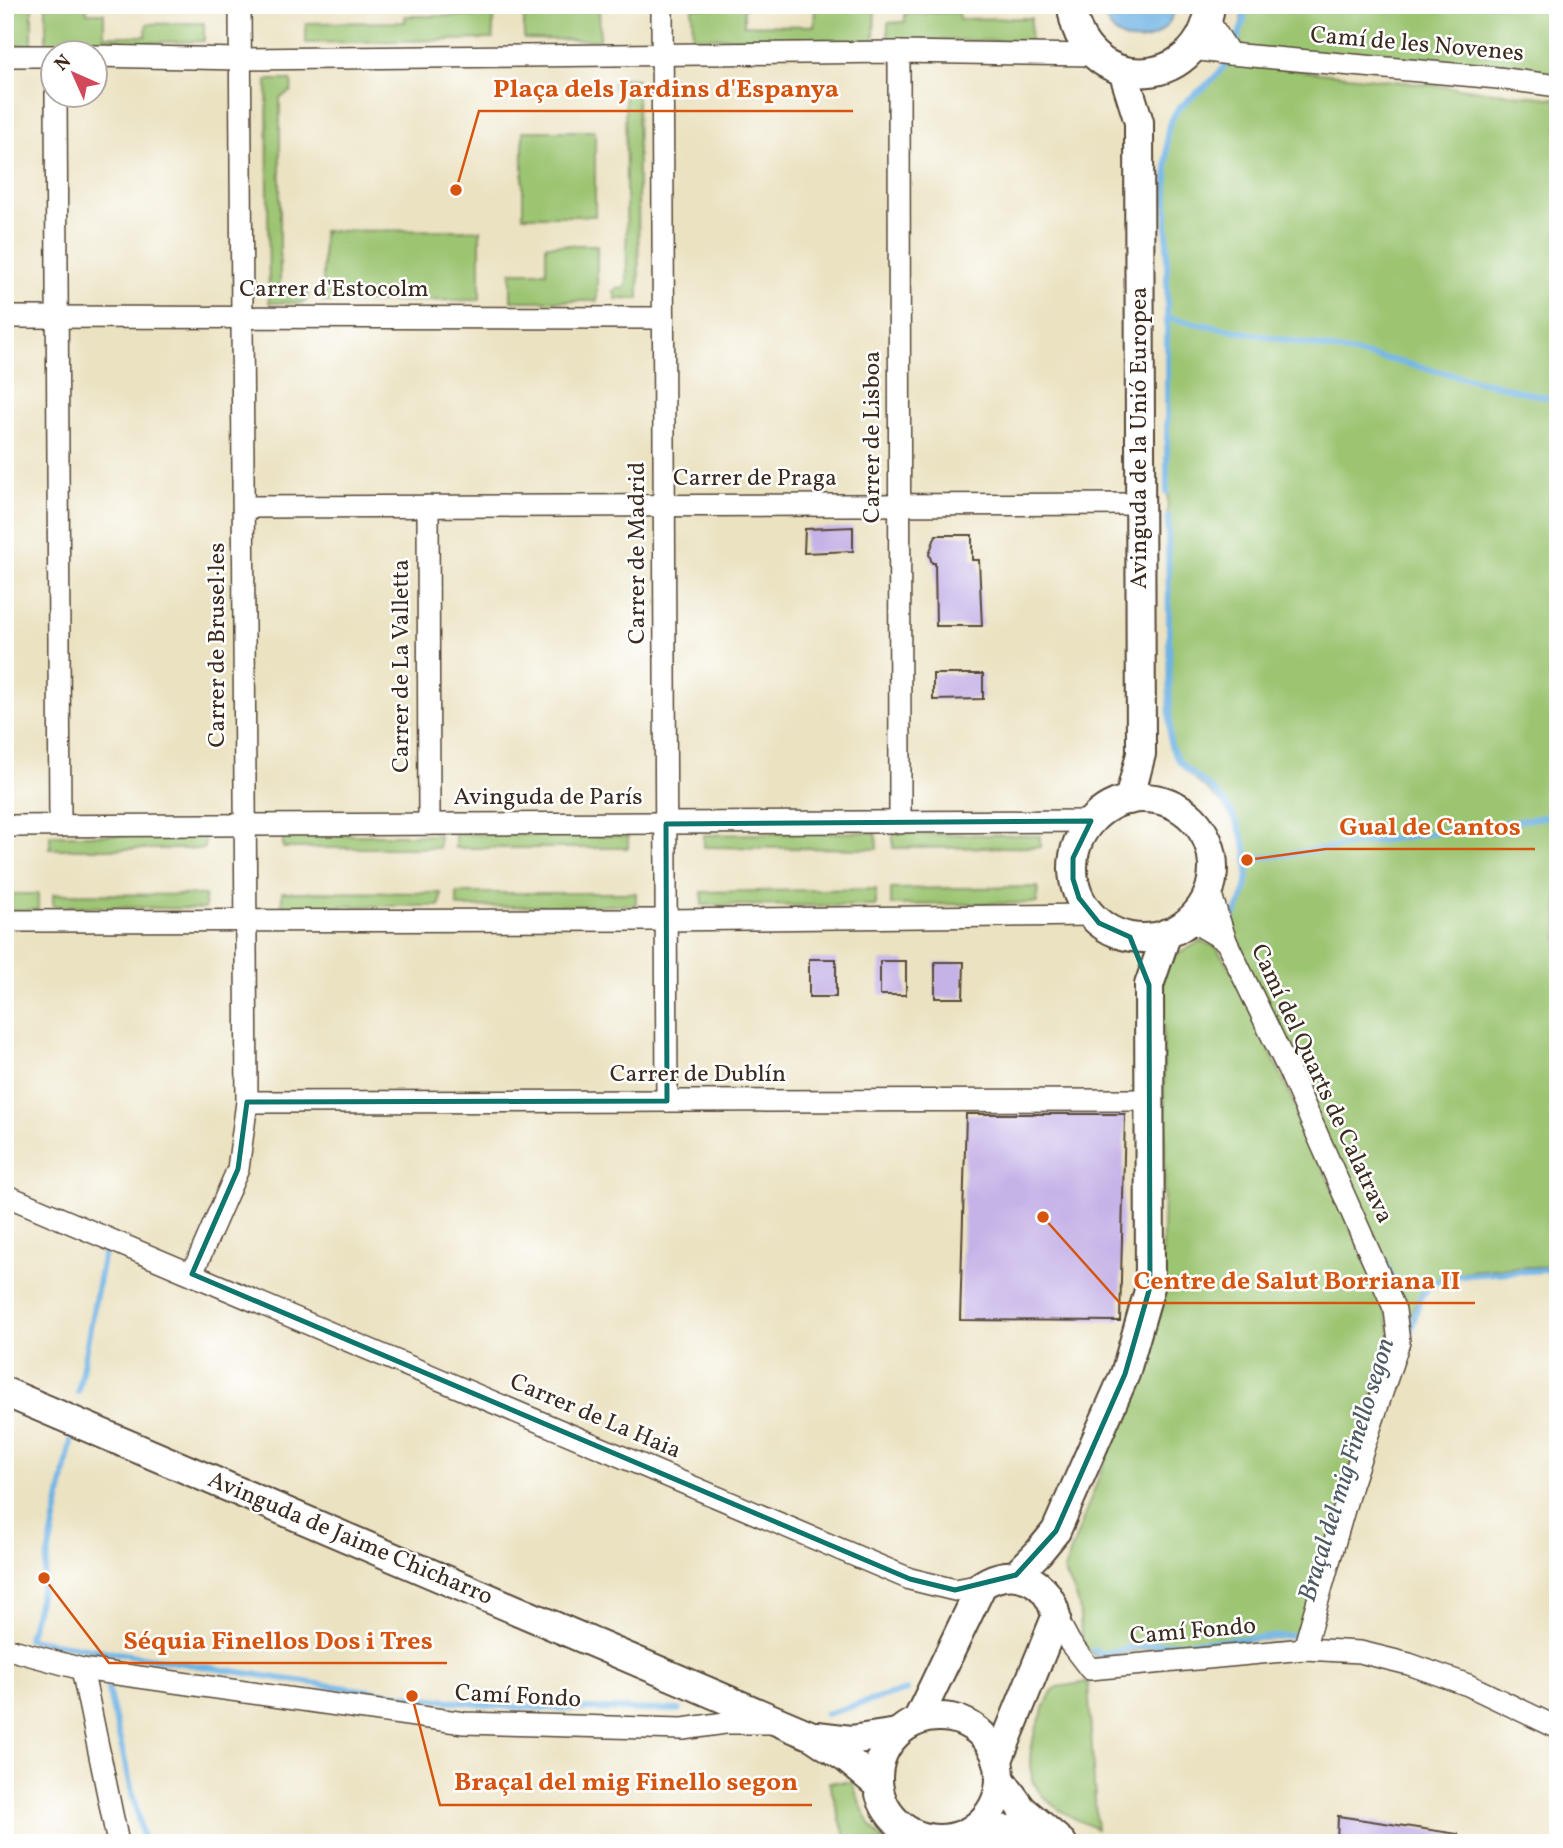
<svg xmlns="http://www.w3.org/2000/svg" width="1563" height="1848" viewBox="0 0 1563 1848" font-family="Vollkorn,serif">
  <rect width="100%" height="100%" fill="#fff"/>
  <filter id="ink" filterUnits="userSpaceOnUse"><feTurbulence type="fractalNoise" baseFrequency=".0143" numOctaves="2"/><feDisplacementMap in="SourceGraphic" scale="14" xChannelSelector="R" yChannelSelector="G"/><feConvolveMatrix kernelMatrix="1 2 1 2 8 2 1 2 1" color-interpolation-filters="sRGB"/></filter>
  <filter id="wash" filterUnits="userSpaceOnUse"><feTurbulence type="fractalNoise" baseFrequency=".00686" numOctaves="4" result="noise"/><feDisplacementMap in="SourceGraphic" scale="28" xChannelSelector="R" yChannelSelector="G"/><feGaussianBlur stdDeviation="1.57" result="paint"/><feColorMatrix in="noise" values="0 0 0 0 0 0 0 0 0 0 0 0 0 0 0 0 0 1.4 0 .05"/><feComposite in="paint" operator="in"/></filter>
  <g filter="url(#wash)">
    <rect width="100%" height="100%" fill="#ebe2c1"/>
    <!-- green -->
    <g fill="#9cc572" stroke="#6c7848" stroke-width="2">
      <rect x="5" y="5" width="27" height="40"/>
      <path d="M46,5H86L87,13H104V36H146L147,24L204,23V41L46,45Z"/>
      <path d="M524,5H599L600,40L524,39Z"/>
      <path d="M1243,5H1558V78L1245,48L1234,43L1240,29Z"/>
      <path d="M744,6V25L814,26L815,9L875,7L874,41L693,37L692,8Z"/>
      <path d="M959,12V19L1031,18L1030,41L888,40V23L905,22V14Z"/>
      <path d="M405,16H493V39L306,43V23L405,22Z"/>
      <path d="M1228,63L1558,99V1266C1528,1268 1451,1266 1430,1284C1418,1293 1413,1307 1409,1321L1234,939C1229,912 1237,916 1243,893C1248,876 1247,856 1242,839C1228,789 1182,785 1168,741L1167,134C1172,108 1188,98 1208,83C1215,77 1221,69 1228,63Z"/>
      <path d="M617,78L637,79L639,299H616L614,291L617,288L623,289L627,283L625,92L615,90L613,83Z"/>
      <path d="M267,80H290L292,82L291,91L280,98V285L284,289L305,290L308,295L306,301L301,303H269Z"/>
      <rect x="523" y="131" width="72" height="85"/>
      <path d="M480,230V300L323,302V231Z"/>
      <path d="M546,245H597V301H511V272H546Z"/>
      <path d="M876,832L877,849L704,847V835Z"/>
      <path d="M893,833L1040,836V847L893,848Z"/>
      <path d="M455,834L628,836V848H455Z"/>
      <path d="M50,835H205L204,849H50Z"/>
      <rect x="283" y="835" width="156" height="13"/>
      <path d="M1038,887L1037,903L891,905V889Z"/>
      <path d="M876,889V906L702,905V892Z"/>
      <path d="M282,892L441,893L440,906H282Z"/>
      <path d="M457,893H636V905L457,907Z"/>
      <rect x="5" y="894" width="33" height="16"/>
      <path d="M53,894L205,895V909L53,906Z"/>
      <path d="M1201,941L1216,947L1238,980L1382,1298L1391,1334L1300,1637L1143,1649L1099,1659C1073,1642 1084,1626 1078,1602C1075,1591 1068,1581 1064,1570L1161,1311L1165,1149L1162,992L1165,969L1175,956Z"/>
      <path d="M1088,1682L1096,1818L1097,1829C1079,1821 1059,1812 1045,1798C1015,1769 1037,1724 1052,1691L1058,1687Z"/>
      <path d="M829,1782H852C861,1806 867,1825 886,1843H847Z"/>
    </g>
    <!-- water -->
    <path fill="#6eb3e4" stroke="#546e81" stroke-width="2" d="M1103,5H1176C1165,54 1105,51 1103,5Z"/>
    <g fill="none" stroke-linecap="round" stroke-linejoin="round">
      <!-- stream -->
      <g stroke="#6eb3e4" stroke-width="6">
        <path d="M1236,43L1244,20L1245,5"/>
        <path d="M1168,318L1391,360L1558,400"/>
        <path d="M1167,492V134C1172,106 1192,99 1210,82C1216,77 1221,70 1225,65"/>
        <path d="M1168,516L1170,742C1176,764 1191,772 1208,786C1239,812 1256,856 1244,895C1240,906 1234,916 1229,925L1231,930"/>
        <path d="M1247,860L1558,815"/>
        <path d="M1384,1260L1398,1290"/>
        <path d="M1407,1345L1420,1298L1431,1284L1449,1276L1558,1269"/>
        <path d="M78,1392L104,1252"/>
        <path d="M1385,1415L1405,1355"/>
        <path d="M72,1437L39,1600L28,1639C177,1662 327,1688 477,1704C544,1710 612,1709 679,1710"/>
        <path d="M1094,1650L1102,1654L1144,1645L1301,1635"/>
        <path d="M108,1689L144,1843"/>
        <path d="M826,1714L907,1690"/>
      </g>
    </g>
    <g id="blocks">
      <!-- building -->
      <g fill="#c5b2e7">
        <path d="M853,527V551L804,553L805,529Z"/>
        <path d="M936,535H972V560H979L982,626H936L935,563H932L929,554Z"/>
        <path d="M933,674H983V699L933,700Z"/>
        <rect x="809" y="959" width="27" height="38"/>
        <rect x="880" y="961" width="26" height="34"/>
        <path d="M935,962H964L963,998H935Z"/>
        <path d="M966,1114H1125L1120,1321L960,1320Z"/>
        <path d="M1338,1816L1458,1834V1843H1337Z"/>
      </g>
    </g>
  </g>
  <g filter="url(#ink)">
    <use href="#blocks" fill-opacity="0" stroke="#554636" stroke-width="2"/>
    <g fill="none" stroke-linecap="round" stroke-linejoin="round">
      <!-- street casing -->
      <g stroke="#554636" stroke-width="24">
        <g id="street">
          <path d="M662,5L667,1101"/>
          <path d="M1193,49L1230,54L1208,20"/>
          <path d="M899,52L900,823"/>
          <path d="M1230,54L1498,78L1558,86"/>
          <path d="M5,56H52"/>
          <path d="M94,56L240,59L899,52L1094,55"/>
          <path d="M56,94L60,826"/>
          <path d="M5,317L663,318"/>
          <path d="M428,506L429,824"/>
          <path d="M244,507L1140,504"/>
          <path d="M5,826L1091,821"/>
          <path d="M1209,889L1226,941L1290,1073L1395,1310L1399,1342L1351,1485L1304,1649"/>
          <path d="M1190,920L1226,941"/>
          <path d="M5,921L666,920L1091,915"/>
          <path d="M247,1102L1150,1100"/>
          <path d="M5,1195L910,1579L955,1590L982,1585"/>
          <path d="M192,1274L238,1169L247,1102L240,5"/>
          <path d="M1056,1617L1070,1643L1090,1669L1304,1649L1360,1652L1409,1664L1468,1685L1558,1728"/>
          <path d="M5,1648L82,1669L464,1723L683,1729L725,1723H773"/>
          <path d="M82,1669L118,1843"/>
        </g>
      </g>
      <!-- secondary casing -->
      <g stroke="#554636" stroke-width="32">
        <g id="secondary">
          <path d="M1072,5C1079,95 1201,95 1210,5"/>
          <path d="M1123,71L1139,122L1141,754L1129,800"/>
          <circle cx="1143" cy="868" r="70"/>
          <path d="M5,1392L812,1736L847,1759L878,1785"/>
          <path d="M1016,1575L1038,1553L1056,1531L1125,1374L1150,1287L1149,985L1167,933"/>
          <circle cx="939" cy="1778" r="61"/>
          <path d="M917,1721L982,1585C1014,1564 1049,1580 1056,1617L998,1760"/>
          <path d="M817,1736L851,1740L897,1733"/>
          <path d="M1001,1780L1022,1809L1062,1843"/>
          <path d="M975,1828L1027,1831L1054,1841"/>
        </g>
      </g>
      <!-- street -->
      <use href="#street" stroke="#fff" stroke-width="21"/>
      <!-- secondary -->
      <use href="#secondary" stroke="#fff" stroke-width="28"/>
    </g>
  </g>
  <!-- marked area -->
  <path fill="none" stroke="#0f766e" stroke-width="5" stroke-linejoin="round" d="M1091,821L1073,858V879L1079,898L1099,923L1130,937L1149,985L1150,1287L1125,1374L1056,1531L1016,1575L955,1590L910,1579L192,1274L238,1169L247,1102L667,1101L666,824Z"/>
  <g text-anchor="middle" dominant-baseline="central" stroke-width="5" stroke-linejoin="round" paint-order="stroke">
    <!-- street labels -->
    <g font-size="24" fill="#3b2a1e" stroke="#fff">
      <text transform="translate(1417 45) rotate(5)">Camí de les Novenes</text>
      <text x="334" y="290">Carrer d'Estocolm</text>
      <text transform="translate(873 437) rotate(-90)">Carrer de Lisboa</text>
      <text transform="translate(1140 438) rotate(-90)">Avinguda de la Unió Europea</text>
      <text x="755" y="479">Carrer de Praga</text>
      <text transform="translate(638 553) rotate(-90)">Carrer de Madrid</text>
      <text transform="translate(218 645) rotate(-90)">Carrer de Brusel·les</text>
      <text transform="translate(402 666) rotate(-90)">Carrer de La Valletta</text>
      <text x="548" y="798">Avinguda de París</text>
      <text x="698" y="1075">Carrer de Dublín</text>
      <text transform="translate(1321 1084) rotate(65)">Camí del Quarts de Calatrava</text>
      <text transform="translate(595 1417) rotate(23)">Carrer de La Haia</text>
      <text transform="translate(350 1539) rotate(23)">Avinguda de Jaime Chicharro</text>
      <text transform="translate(1193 1632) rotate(-5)">Camí Fondo</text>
      <text transform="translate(518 1697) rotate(3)">Camí Fondo</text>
    </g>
    <!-- water labels -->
    <g font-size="26" font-style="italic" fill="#4d5a63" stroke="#fff">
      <text transform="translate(1347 1470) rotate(-73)">Braçal del mig Finello segon</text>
    </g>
  </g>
  <!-- callouts -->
  <path fill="none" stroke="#d7540e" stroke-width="2.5" d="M456 190L479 111H853M1247 860L1326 849H1535M1043 1217L1120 1303H1475M44 1578L109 1663H447M412 1696L440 1805H812"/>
  <g fill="#d7540e" stroke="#fff" stroke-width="2.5">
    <circle cx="456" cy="190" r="7"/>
    <circle cx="1247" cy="860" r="7"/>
    <circle cx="1043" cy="1217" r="7"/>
    <circle cx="44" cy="1578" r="7"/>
    <circle cx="412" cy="1696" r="7"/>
  </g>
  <g font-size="26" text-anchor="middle" font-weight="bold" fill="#d7540e" stroke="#fff" stroke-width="5" stroke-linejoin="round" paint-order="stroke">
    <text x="666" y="97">Plaça dels Jardins d'Espanya</text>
    <text x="1430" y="835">Gual de Cantos</text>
    <text x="1297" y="1289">Centre de Salut Borriana II</text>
    <text x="278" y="1649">Séquia Finellos Dos i Tres</text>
    <text x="626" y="1790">Braçal del mig Finello segon</text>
  </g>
  <!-- margin -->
  <rect width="1563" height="1848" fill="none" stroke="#fff" stroke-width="28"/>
  <!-- north arrow -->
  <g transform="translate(74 74) rotate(315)"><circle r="33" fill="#ffffff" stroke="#b1aaa5" stroke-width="2"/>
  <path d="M0-5L12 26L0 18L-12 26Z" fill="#d1495b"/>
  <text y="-10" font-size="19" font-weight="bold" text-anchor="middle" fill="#3b2a1e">N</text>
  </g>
</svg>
